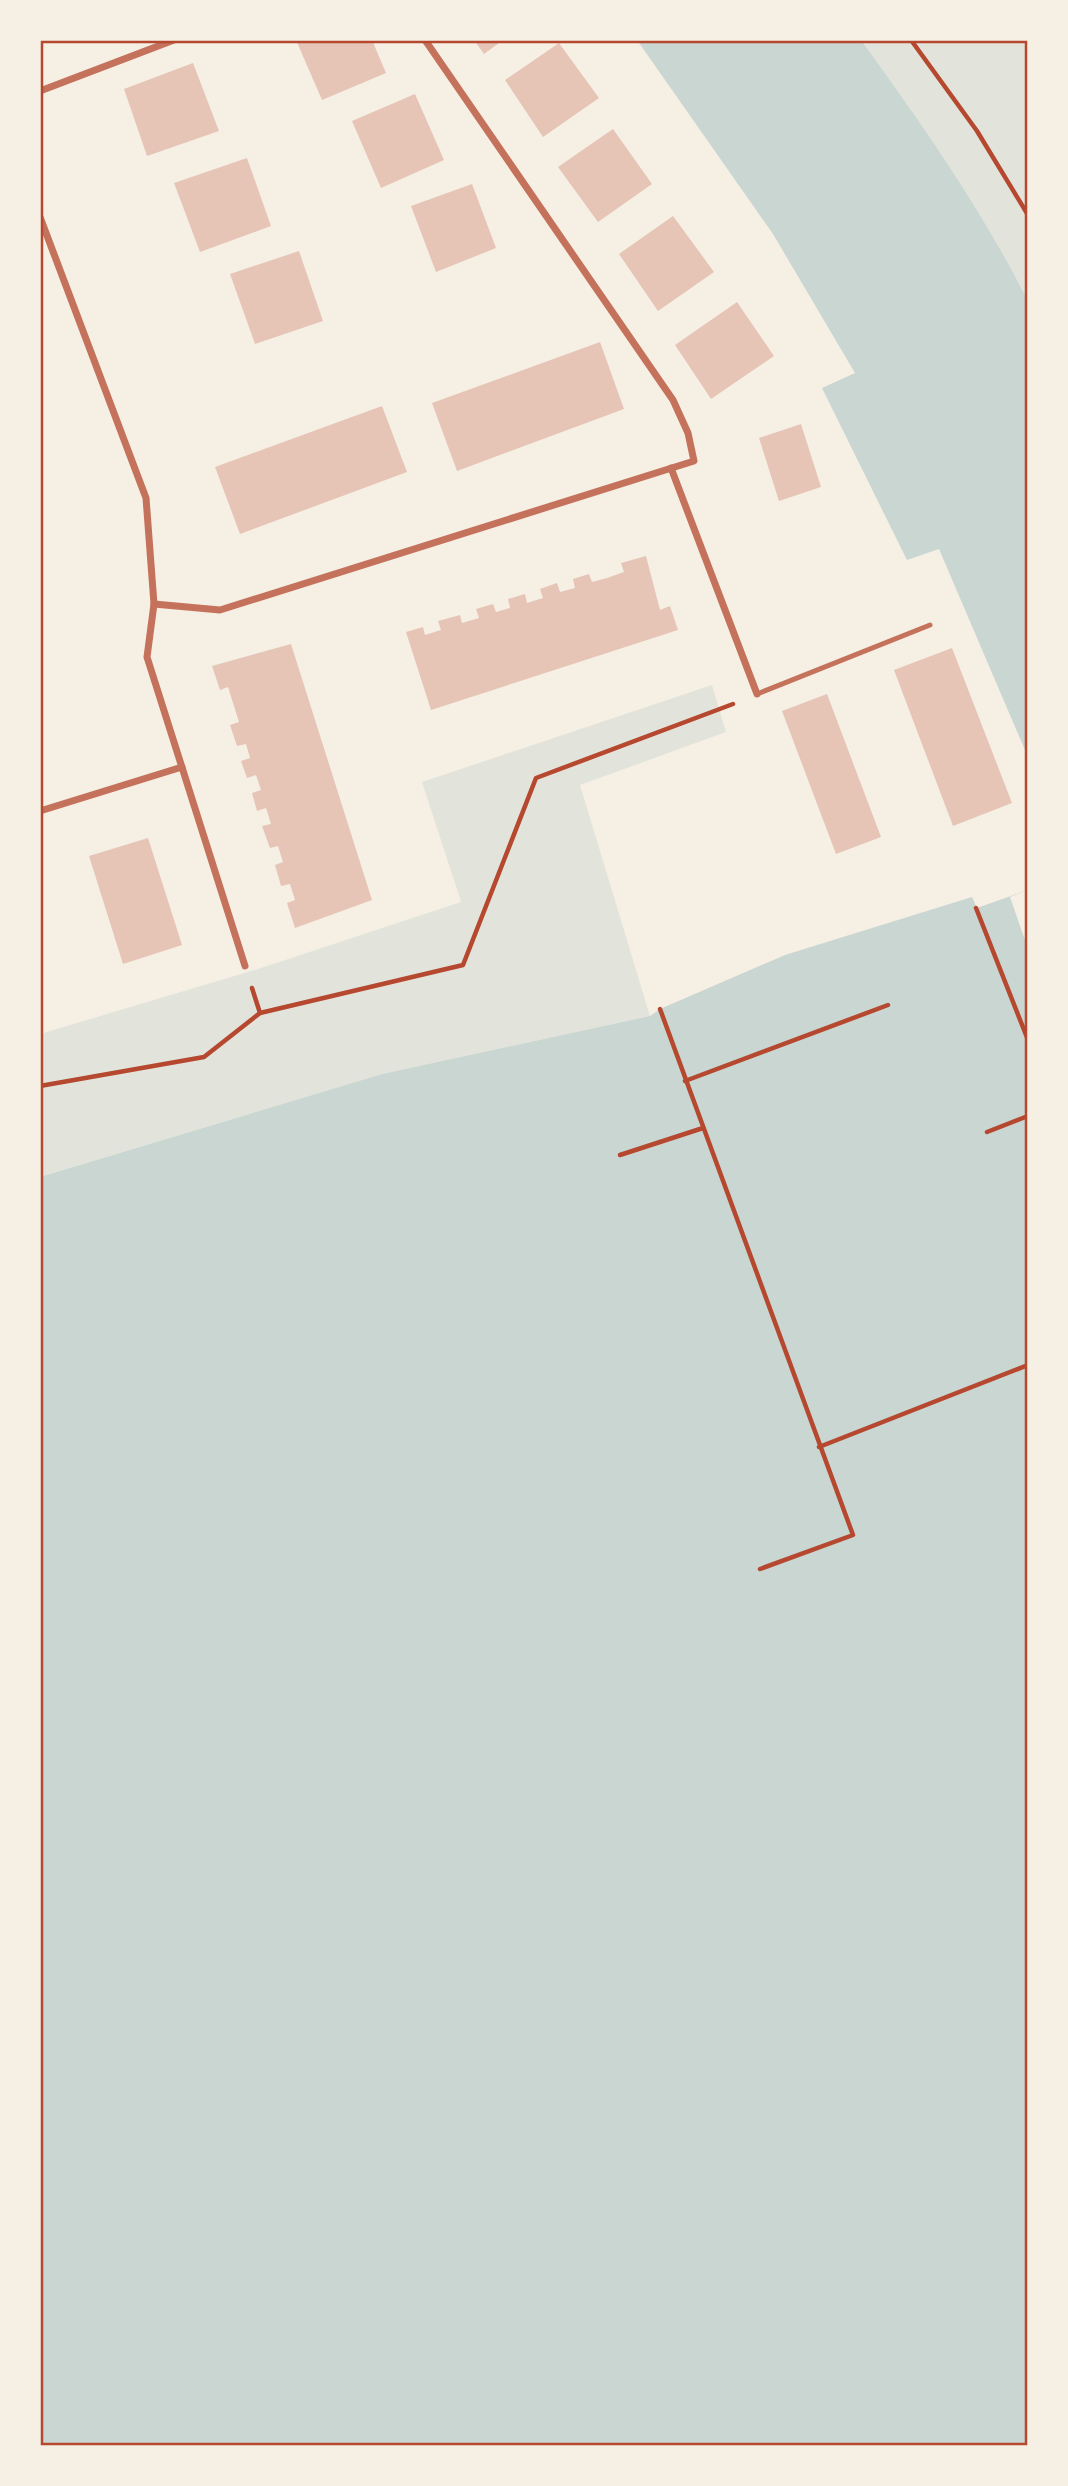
<svg xmlns="http://www.w3.org/2000/svg" width="1068" height="2486" viewBox="0 0 1068 2486" font-family="Poppins,sans-serif">
  <rect width="100%" height="100%" fill="#f6efe4"/>
  <!-- green -->
  <g fill="#e2e4dc">
    <path d="M861,40H1028V301C981,208 922,124 861,40Z"/>
    <path d="M712,685L726,732L580,785L650,1016L382,1074L40,1177V1034L258,969L461,902L422,782Z"/>
  </g>
  <!-- water -->
  <g fill="#c9d6d2">
    <path d="M637,40H861C922,124 981,208 1028,301V757L939,549L907,560L822,388L855,373L773,234Z"/>
    <path d="M1028,890V2446H40V1177L382,1074L650,1016L660,1009L785,955L972,897L977,908Z"/>
  </g>
  <!-- pier -->
  <path fill="#f6efe4" d="M1028,890V949L1010,897Z"/>
  <!-- building -->
  <g fill="#e6c5b7">
    <path d="M296,40H372L386,73L322,100Z"/>
    <path d="M474,40H503L484,54Z"/>
    <path d="M559,43L599,98L543,137L505,80Z"/>
    <path d="M193,63L219,131L147,156L124,89Z"/>
    <path d="M415,94L444,160L381,188L352,121Z"/>
    <path d="M613,129L652,184L598,222L558,167Z"/>
    <path d="M247,158L271,226L200,252L174,183Z"/>
    <path d="M472,184L496,248L436,272L411,206Z"/>
    <path d="M673,216L714,272L658,311L619,254Z"/>
    <path d="M299,251L323,321L255,344L230,274Z"/>
    <path d="M737,302L774,356L711,399L675,345Z"/>
    <path d="M600,342L624,409L457,471L432,403Z"/>
    <path d="M382,406L407,472L240,534L215,467Z"/>
    <path d="M801,424L821,487L779,501L759,438Z"/>
    <path d="M646,556L660,610L670,606L678,630L431,710L406,632L423,627L425,635L441,630L438,621L460,615L462,623L479,618L476,609L493,604L496,612L510,608L508,599L525,594L527,603L543,598L540,589L557,583L560,592L575,588L573,579L589,574L592,582L607,578L624,572L621,563Z"/>
    <path d="M291,644L372,900L295,928L287,903L295,900L290,884L281,886L275,865L283,862L278,846L270,848L262,826L271,824L266,808L257,811L252,793L261,790L256,775L247,778L241,761L250,758L246,744L237,746L230,725L239,722L228,687L220,690L212,666Z"/>
    <path d="M952,648L1012,803L953,826L894,670Z"/>
    <path d="M827,694L881,837L836,854L782,711Z"/>
    <path d="M148,838L182,945L123,964L89,856Z"/>
  </g>
  <g fill="none" stroke-linecap="round" stroke-linejoin="round">
    <!-- path -->
    <g stroke="#b5482f" stroke-width="4.5">
      <path d="M911,40L977,131L1028,215"/>
      <path d="M976,908L1028,1040"/>
      <path d="M252,988L260,1013"/>
      <path d="M660,1009L853,1535L760,1569"/>
      <path d="M685,1081L888,1005"/>
      <path d="M40,1086L204,1057L260,1013L463,965L536,778L733,704"/>
      <path d="M987,1132L1028,1116"/>
      <path d="M620,1155L703,1128"/>
      <path d="M819,1447L1028,1365"/>
    </g>
    <!-- service -->
    <path stroke="#c5725c" stroke-width="5" d="M757,694L930,625"/>
    <!-- minor -->
    <g stroke="#c5725c" stroke-width="7">
      <path d="M40,91L174,40"/>
      <path d="M40,217L146,498L154,604L147,657L245,966"/>
      <path d="M671,468L757,694"/>
      <path d="M154,604L220,610L694,461L688,433L673,400L425,40"/>
      <path d="M40,811L182,767"/>
    </g>
  </g>
  <!-- border -->
  <rect width="1068" height="2486" fill="none" stroke="#f6efe4" stroke-width="84"/>
  <rect x="42" y="42" width="984" height="2402" fill="none" stroke="#b5482f" stroke-width="2.5"/>
</svg>
